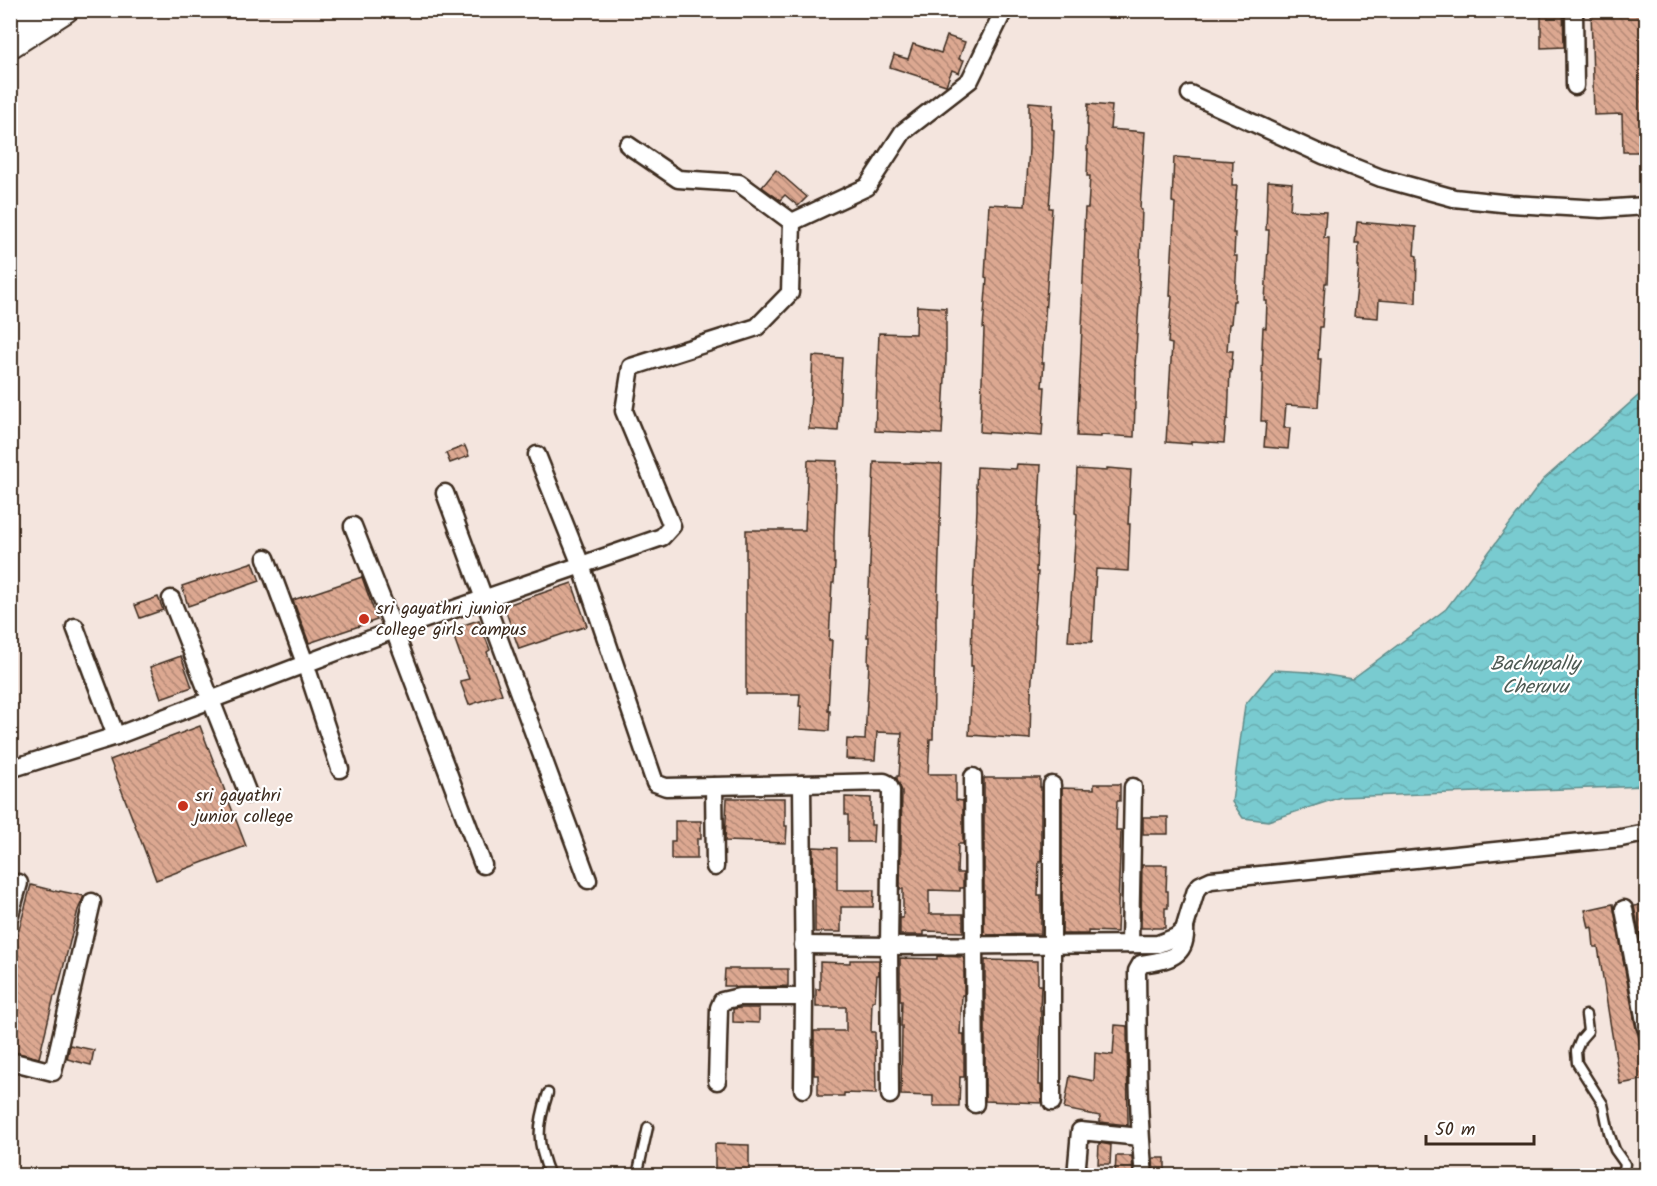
<svg xmlns="http://www.w3.org/2000/svg" width="1657" height="1186" viewBox="0 0 1657 1186" font-family="Kalam,sans-serif">
  <defs>
    <pattern id="water-waves" width="16" height="10" patternUnits="userSpaceOnUse" patternTransform="scale(1.5)"><rect width="16" height="10" fill="#79cbd0"/><path d="M0 5q4-4 8 0t8 0" fill="none" stroke="#6aaeb2"/></pattern>
    <pattern id="building-back-hatch" width="6" height="6" patternUnits="userSpaceOnUse" patternTransform="scale(1.5)"><rect width="6" height="6" fill="#dca891"/><path d="M-1 5l2 2M0 0l6 6M5-1l2 2" fill="none" stroke="#b48976"/></pattern>
  </defs>
  <rect width="100%" height="100%" fill="#f4e5de"/>
  <filter id="ink" filterUnits="userSpaceOnUse"><feTurbulence type="fractalNoise" baseFrequency=".0167" numOctaves="2"/><feDisplacementMap in="SourceGraphic" scale="12" xChannelSelector="R" yChannelSelector="G"/><feConvolveMatrix kernelMatrix="1 2 1 2 8 2 1 2 1" color-interpolation-filters="sRGB"/></filter>
  <g filter="url(#ink)">
    <!-- water -->
    <path fill="url(#water-waves)" stroke="#608b89" stroke-width="1.5" d="M1646,389V786L1341,797L1268,821L1243,818L1232,802L1245,705L1274,670L1308,672L1352,679L1446,609L1543,480Z"/>
    <!-- building -->
    <g fill="url(#building-back-hatch)" stroke="#3b2a1e" stroke-width="1.5">
      <path d="M1541,10H1563L1564,47L1541,48Z"/>
      <path d="M1591,10H1642L1647,108V152H1623L1622,114L1594,115Z"/>
      <path d="M947,36L965,42L959,59L964,60L959,73L952,70L946,85L890,67L894,55L908,59L913,44L941,53Z"/>
      <path d="M1029,102L1053,104L1052,129L1054,130L1053,154L1049,208H1052L1042,363H1044L1042,387H1045L1042,436L980,432L984,329L983,328L987,278L985,277L989,204L1025,206L1029,149Z"/>
      <path d="M1088,104L1112,106L1110,129L1145,132L1140,209L1142,210L1139,287H1140L1135,366H1136L1134,437L1101,435V437L1077,436L1083,305H1082L1085,229H1084L1085,208H1088L1090,176H1087L1088,150H1087L1088,125H1087Z"/>
      <path d="M1174,157L1233,161L1232,185H1237L1233,233H1235L1234,256H1237L1235,301H1233L1231,324H1229L1227,351H1233L1231,372L1230,371L1228,419H1226L1224,443L1191,441V444L1166,442L1172,344L1168,343L1172,296H1170L1171,273L1175,203L1172,202Z"/>
      <path d="M776,170L807,197L798,206L785,195L780,200L762,187Z"/>
      <path d="M1268,181L1292,183L1290,210L1326,212L1324,238H1329L1327,283H1325L1322,327H1320L1318,359H1321L1318,407L1286,405L1284,428H1290L1288,449L1264,447L1266,421H1261L1263,373H1262L1263,348H1262L1263,327L1266,328L1267,301H1265L1269,230H1266Z"/>
      <path d="M1357,222L1416,227L1414,255L1417,256L1416,303L1379,300L1378,318L1354,316L1359,267H1358L1359,243H1355Z"/>
      <path d="M917,306L946,308V360L942,434L875,431L879,333L916,334Z"/>
      <path d="M813,356L842,358L838,431L809,429Z"/>
      <path d="M465,446L469,456L450,463L446,453Z"/>
      <path d="M808,460L837,461L834,537V563H835L834,583H832L829,640H832L828,711H830L829,731L800,729L801,706H799L800,694H746V530H805Z"/>
      <path d="M874,462L942,464L937,615H936V641H935L933,739H930L928,774H956V800L963,801V844H958L957,873H963V888H960V891L929,890V914H963V932L924,931V935H900V918H903V889H900L902,791L897,779V776H899L902,733L877,732L875,760L846,759L847,739L865,740L869,663H868L869,637H867Z"/>
      <path d="M1017,464L1041,465L1037,546L1036,572H1038L1034,624H1035L1034,648L1031,695L1030,739L969,735L973,666H971L972,616L977,509V487H976L977,467L1016,469Z"/>
      <path d="M1107,468L1131,470L1128,524H1130L1128,571L1096,569L1092,642L1068,641L1077,514L1075,513L1077,469L1107,471Z"/>
      <path d="M253,562L260,581L188,606L182,586Z"/>
      <path d="M362,577L377,620L309,643L293,600Z"/>
      <path d="M572,583L587,626L519,649L504,606Z"/>
      <path d="M158,597L163,610L140,618L135,605Z"/>
      <path d="M479,620L490,650L487,652L502,694L469,705L460,681L469,679L451,629Z"/>
      <path d="M181,656L192,687L161,698L150,667Z"/>
      <path d="M200,726L246,846L156,880L110,760Z"/>
      <path d="M984,778H1040V787H1041V861H1039L1038,895H1041V934L984,935Z"/>
      <path d="M1094,784H1120V801H1117L1116,830H1121L1117,932L1088,931V934H1062V788L1094,789Z"/>
      <path d="M845,797L871,798V825H874L873,842H848V815H845Z"/>
      <path d="M727,798H785V826H787L786,843L725,841Z"/>
      <rect x="1143" y="817" width="25" height="17"/>
      <path d="M675,821H701V839H697V859H671V841H675Z"/>
      <path d="M813,847L837,848V890H874L873,907H841V932H815V898H814Z"/>
      <path d="M1142,865H1167L1166,891H1168V908H1165V928H1141Z"/>
      <path d="M31,885L59,892L60,891L84,896L78,910L56,996H54L39,1058L10,1051V963Z"/>
      <path d="M1613,904L1636,1029L1638,1034L1647,1079L1620,1084L1598,947H1594L1592,927L1589,928L1585,910Z"/>
      <path d="M1647,904V972L1634,906Z"/>
      <path d="M937,956L963,957L964,960V995H962L960,1034H964V1077H960L959,1106H933V1096L901,1095L902,1026H901L902,1001H900V958L937,959Z"/>
      <path d="M850,960H879V975H877L875,1001H872L871,1032H875L876,1094L844,1093V1096H818V1075H814V1031H846V1007H816V989H820V962L850,963Z"/>
      <path d="M985,960L1038,961V985H1041L1040,1011H1041L1039,1085H1041L1042,1103L985,1101Z"/>
      <path d="M725,969H788V986L734,988V986H724Z"/>
      <path d="M740,1008H759V1023L733,1022V1009Z"/>
      <path d="M1115,1025L1127,1026L1128,1125L1100,1122V1116L1064,1109L1070,1076L1094,1081L1095,1053L1113,1055Z"/>
      <path d="M70,1045L94,1050L91,1065L67,1059Z"/>
      <path d="M1099,1143L1111,1145L1110,1164H1098Z"/>
      <path d="M715,1144L749,1145V1176H715Z"/>
      <path d="M1116,1156H1132L1133,1176H1115Z"/>
      <path d="M1153,1158H1165V1176H1154Z"/>
    </g>
    <g fill="none" stroke-linecap="round" stroke-linejoin="round">
      <!-- lane casing -->
      <g stroke="#3b2a1e" stroke-width="13">
        <g id="lane">
          <path d="M1586,1015L1588,1031L1581,1039L1576,1051L1577,1063L1603,1104L1609,1133L1615,1150L1625,1164L1623,1176"/>
          <path d="M548,1093C537,1127 536,1142 550,1176"/>
          <path d="M637,1176L648,1127"/>
        </g>
      </g>
      <!-- street casing -->
      <g stroke="#3b2a1e" stroke-width="21">
        <g id="street">
          <path d="M1574,10L1575,86"/>
          <path d="M1190,94L1323,155L1381,178L1454,198L1511,204L1601,209L1646,206"/>
          <path d="M628,145L678,179L739,183L792,222L867,187L903,132L970,80L1004,10"/>
          <path d="M537,455L581,565L655,783L666,787L802,784L804,997L803,1089"/>
          <path d="M445,493L588,880"/>
          <path d="M353,526L394,630L483,865"/>
          <path d="M266,558L305,663L340,769"/>
          <path d="M171,599L248,794"/>
          <path d="M75,627L116,736"/>
          <path d="M10,769L116,736L394,630L662,537L672,526L624,411L631,367L757,327L790,293L792,222"/>
          <path d="M973,777L975,1104"/>
          <path d="M802,784L884,782L888,784L891,791L889,946L890,1095"/>
          <path d="M1052,785V1102"/>
          <path d="M714,786L715,867"/>
          <path d="M1624,909L1646,1027"/>
          <path d="M10,914L19,883"/>
          <path d="M1130,944L1133,787"/>
          <path d="M803,945L889,946L1158,944L1176,937L1184,930L1196,890L1200,885L1211,880L1621,838L1646,833"/>
          <path d="M10,1061L53,1072L92,902"/>
          <path d="M717,1081L719,1008L722,1001L739,997H804"/>
          <path d="M1076,1176L1080,1131L1140,1137"/>
          <path d="M1144,1176C1137,1108 1138,1039 1137,971L1141,964C1165,960 1187,959 1185,928"/>
        </g>
      </g>
      <!-- secondary casing -->
      <g stroke="#3b2a1e" stroke-width="28">
        <g id="secondary">
          <path d="M10,25L33,10"/>
          <path d="M10,46L66,10"/>
        </g>
      </g>
      <!-- lane -->
      <use href="#lane" stroke="#fff" stroke-width="8"/>
      <!-- street -->
      <use href="#street" stroke="#fff" stroke-width="16"/>
      <!-- secondary -->
      <use href="#secondary" stroke="#fff" stroke-width="24"/>
    </g>
  </g>
  <!-- markers -->
  <g fill="#c8321e" stroke="#fff" stroke-width="2">
    <circle cx="364" cy="619" r="6"/>
    <circle cx="183" cy="806" r="6"/>
  </g>
  <g text-anchor="middle" dominant-baseline="central" stroke-width="4.5" stroke-linejoin="round" paint-order="stroke">
    <!-- poi labels -->
    <g font-size="18" fill="#3b2a1e" stroke="#fff" text-anchor="start">
      <text x="376" y="609">sri gayathri junior<tspan x="376" dy="21">college girls campus</tspan></text>
      <text x="195" y="796">sri gayathri<tspan x="195" dy="21">junior college</tspan></text>
    </g>
    <!-- water labels -->
    <g font-size="20" font-style="italic" fill="#4e5a53" stroke="#fff">
      <text x="1535" y="665">Bachupally<tspan x="1535" dy="23">Cheruvu</tspan></text>
    </g>
  </g>
  <!-- margin -->
  <rect width="1657" height="1186" fill="none" stroke="#fff" stroke-width="36"/>
  <rect x="18" y="18" width="1621" height="1150" fill="none" stroke="#3b2a1e" stroke-width="2" filter="url(#ink)"/>
  <!-- scale -->
  <path d="M1426 1135v9h108v-9" fill="none" stroke="#3b2a1e" stroke-width="3"/>
  <text x="1435" y="1135" font-size="18" fill="#3b2a1e" stroke="#ffffff" stroke-width="4.5" paint-order="stroke">50 m</text>
</svg>
